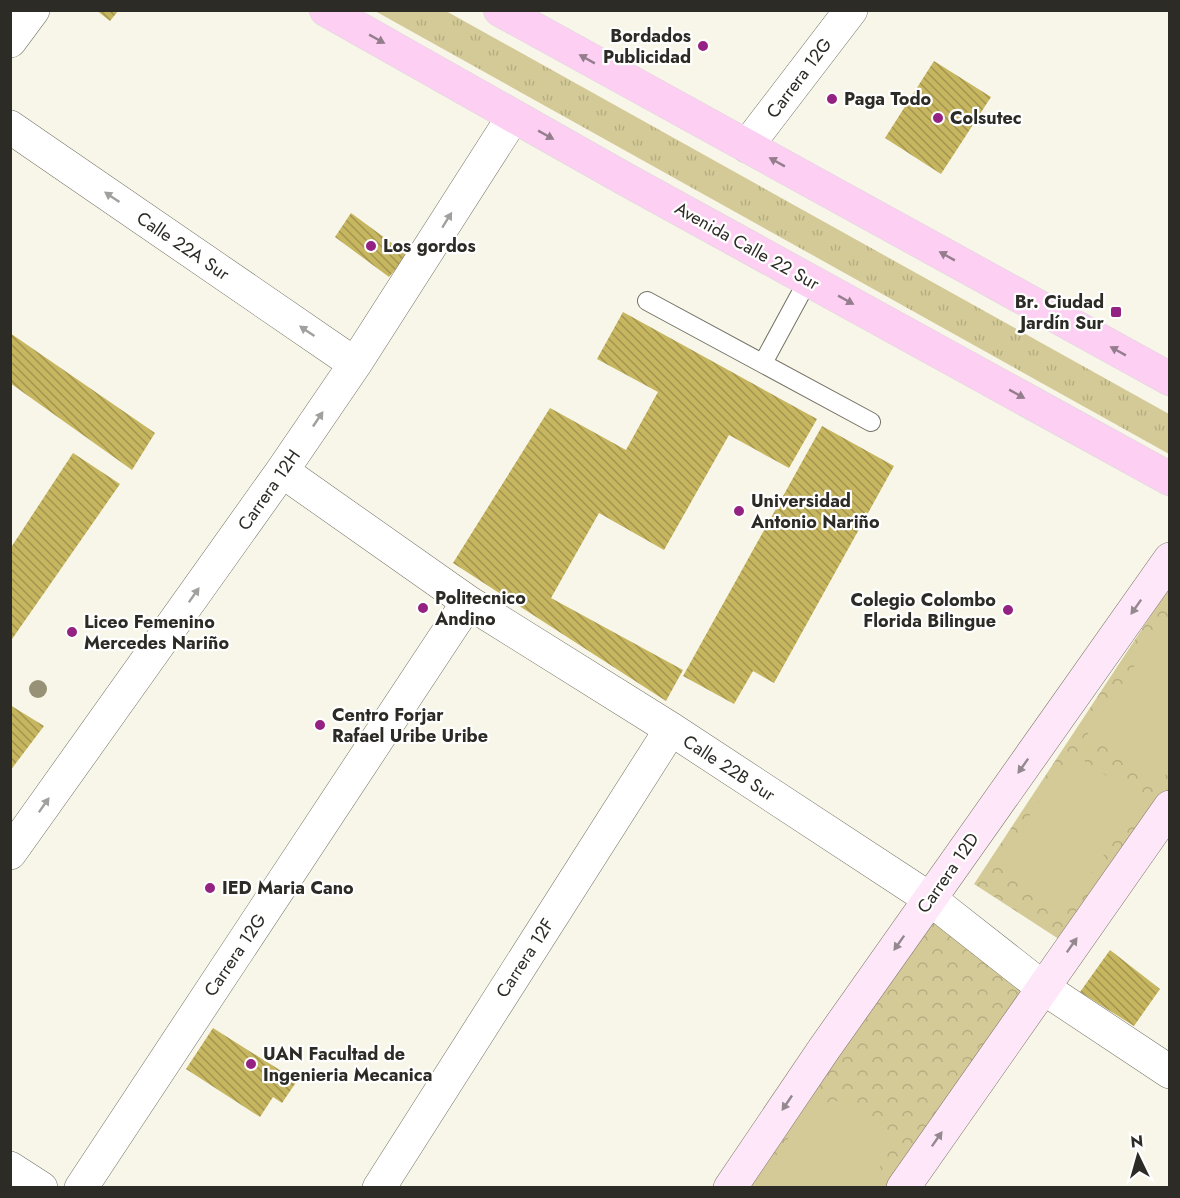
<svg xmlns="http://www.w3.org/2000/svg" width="1180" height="1198" viewBox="0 0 1180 1198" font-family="Jost,sans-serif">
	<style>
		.grass { fill: url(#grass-tufts) }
		.park { fill: url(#park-crowns) }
		.pitch { fill: #d4ca97 }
		.building { fill: url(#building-back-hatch) }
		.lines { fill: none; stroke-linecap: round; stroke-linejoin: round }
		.lane-casing { stroke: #757366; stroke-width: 20 }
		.street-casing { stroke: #757366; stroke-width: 34 }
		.secondary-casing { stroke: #757366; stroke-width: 34 }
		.primary-casing { stroke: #d9d9d8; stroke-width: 34 }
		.lane { stroke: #fff; stroke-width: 18 }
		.street { stroke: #fff; stroke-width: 33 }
		.secondary { stroke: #fee7f9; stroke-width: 33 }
		.primary { stroke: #fdcff3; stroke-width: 33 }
		.tree { fill: #979277 }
		.oneway { fill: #947d8c }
		.oneway2 { fill: #a0a09d }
		.oneway3 { fill: #958990 }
		.poi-dot { fill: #932282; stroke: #fff; stroke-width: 2 }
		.labels { text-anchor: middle; stroke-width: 4.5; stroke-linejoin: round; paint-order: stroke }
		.poi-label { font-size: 18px; font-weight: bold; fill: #2c2b26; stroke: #fff; text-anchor: start }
		.street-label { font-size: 18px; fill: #2c2b26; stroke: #fff }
	</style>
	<defs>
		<pattern id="grass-tufts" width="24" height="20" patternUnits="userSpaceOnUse" patternTransform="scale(1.5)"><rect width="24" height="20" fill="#d4ca97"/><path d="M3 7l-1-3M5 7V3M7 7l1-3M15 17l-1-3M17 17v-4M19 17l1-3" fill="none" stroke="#b6ae82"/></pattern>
		<pattern id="park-crowns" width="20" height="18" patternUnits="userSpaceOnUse" patternTransform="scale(1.5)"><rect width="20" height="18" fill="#d4ca97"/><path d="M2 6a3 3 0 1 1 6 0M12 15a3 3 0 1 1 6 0" fill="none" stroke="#b6ae82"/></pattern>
		<pattern id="building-back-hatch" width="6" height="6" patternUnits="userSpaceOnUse" patternTransform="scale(1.5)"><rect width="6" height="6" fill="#c7b660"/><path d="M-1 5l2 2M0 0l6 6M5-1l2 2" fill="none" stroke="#a2944f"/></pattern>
	</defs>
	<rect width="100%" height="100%" fill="#f8f6e8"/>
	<path class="grass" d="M375,11h71l723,403v40z"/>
	<path class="park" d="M1169,588v204l-101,153 -94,-61z
		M922,912l102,79 -133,196 -146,1z"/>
	<path class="pitch" d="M1164,623l6,4v142l-10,14 -73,-48z
		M1072,753l70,46 -76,112 -70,-46z
		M836,1101c31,5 57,29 45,63 -3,9 -8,15 -14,23h-113l36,-51 7,-15 11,-11 13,-6z"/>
	<path class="building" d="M96,10h23l-9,11z
		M934,61l57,36 -50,77 -56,-36z
		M351,213l57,42 -19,22 -54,-40z
		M623,312l194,107 -28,49 -60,-33 -65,115 -65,-37 -48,85 132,72 -17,31 -213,-138 97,-155 76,42 32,-58 -61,-33z
		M10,333l145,100 -23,37 -122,-87z
		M822,426l72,40 -120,217 -21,-12 -19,33 -51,-28z
		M73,453l47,31 -110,158v-93z
		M10,705l34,21 -34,45z
		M1110,950l50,39 -26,37 -54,-34z
		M213,1028l84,53 -15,22 -9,-6 -13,20 -74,-48z"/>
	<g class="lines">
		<g class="lane-casing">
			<path id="lane" d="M647,301l224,121
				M763,363l45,-83"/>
		</g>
		<g class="street-casing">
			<path id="street" d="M10,41l23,-31
				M10,127l345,237
				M747,146l104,-136
				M282,471l186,131 203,127 259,170 112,88 128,85
				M10,853l272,-382 73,-107 158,-247
				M10,1168l31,20
				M81,1188l387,-586
				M379,1188l292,-459"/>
		</g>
		<g class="secondary-casing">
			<path id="secondary" d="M730,1188l94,-139 346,-490
				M903,1188l267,-381"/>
		</g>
		<g class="primary-casing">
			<path id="primary" d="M326,10l299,169 545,300
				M500,10l670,369"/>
		</g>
		<use href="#lane" class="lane"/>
		<use href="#street" class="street"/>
		<use href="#secondary" class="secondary"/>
		<use href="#primary" class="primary"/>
	</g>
	<circle class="tree" cx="38" cy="689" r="9"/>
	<defs><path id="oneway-solid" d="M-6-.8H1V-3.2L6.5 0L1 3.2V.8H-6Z" transform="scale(1.5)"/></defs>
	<g class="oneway">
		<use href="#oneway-solid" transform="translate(377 39) rotate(29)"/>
		<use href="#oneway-solid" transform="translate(587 59) rotate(-151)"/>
		<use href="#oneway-solid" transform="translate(546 135) rotate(29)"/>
		<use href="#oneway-solid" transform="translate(777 162) rotate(-151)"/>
		<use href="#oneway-solid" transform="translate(947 256) rotate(-151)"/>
		<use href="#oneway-solid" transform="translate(846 300) rotate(29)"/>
		<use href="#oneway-solid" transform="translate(1118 351) rotate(-151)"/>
		<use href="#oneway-solid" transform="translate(1017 394) rotate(29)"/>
	</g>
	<g class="oneway2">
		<use href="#oneway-solid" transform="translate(112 197) rotate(-146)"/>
		<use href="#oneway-solid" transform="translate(447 220) rotate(-58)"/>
		<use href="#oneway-solid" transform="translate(307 331) rotate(-146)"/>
		<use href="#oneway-solid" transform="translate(318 419) rotate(-56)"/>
		<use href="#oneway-solid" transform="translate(194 595) rotate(-55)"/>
		<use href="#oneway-solid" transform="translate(44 805) rotate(-55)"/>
	</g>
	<g class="oneway3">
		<use href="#oneway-solid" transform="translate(1136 607) rotate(125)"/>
		<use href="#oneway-solid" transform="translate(1023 766) rotate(125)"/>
		<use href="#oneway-solid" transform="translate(899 943) rotate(125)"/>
		<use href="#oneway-solid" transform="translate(1072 945) rotate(-55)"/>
		<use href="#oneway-solid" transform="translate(787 1103) rotate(124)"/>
		<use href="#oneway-solid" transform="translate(937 1139) rotate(-55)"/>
	</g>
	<g class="poi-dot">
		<circle cx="703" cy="46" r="6"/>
		<circle cx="832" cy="99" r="6"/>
		<circle cx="938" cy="118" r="6"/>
		<circle cx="371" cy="246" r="6"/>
		<rect x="1110" y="306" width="12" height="12" rx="3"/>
		<circle cx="739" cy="511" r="6"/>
		<circle cx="423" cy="608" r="6"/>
		<circle cx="1008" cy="610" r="6"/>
		<circle cx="72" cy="632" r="6"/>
		<circle cx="320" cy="725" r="6"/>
		<circle cx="210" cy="888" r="6"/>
		<circle cx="251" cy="1064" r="6"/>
	</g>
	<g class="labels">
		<g class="poi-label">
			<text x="691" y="42" text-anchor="end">Bordados<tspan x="691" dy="21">Publicidad</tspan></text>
			<text x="844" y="105">Paga Todo</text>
			<text x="950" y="124">Colsutec</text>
			<text x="383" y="252">Los gordos</text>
			<text x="1104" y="308" text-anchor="end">Br. Ciudad<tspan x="1104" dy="21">Jardín Sur</tspan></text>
			<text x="751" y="507">Universidad<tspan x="751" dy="21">Antonio Nariño</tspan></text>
			<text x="435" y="604">Politecnico<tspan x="435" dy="21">Andino</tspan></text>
			<text x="996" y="606" text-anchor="end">Colegio Colombo<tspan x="996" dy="21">Florida Bilingue</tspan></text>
			<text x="84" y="628">Liceo Femenino<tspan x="84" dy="21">Mercedes Nariño</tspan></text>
			<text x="332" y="721">Centro Forjar<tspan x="332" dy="21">Rafael Uribe Uribe</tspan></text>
			<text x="222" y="894">IED Maria Cano</text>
			<text x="263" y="1060">UAN Facultad de<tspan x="263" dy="21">Ingenieria Mecanica</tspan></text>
		</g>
		<g class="street-label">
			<text transform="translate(799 78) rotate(-53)" y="6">Carrera 12G</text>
			<text transform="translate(183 246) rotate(34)" y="6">Calle 22A Sur</text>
			<text transform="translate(747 246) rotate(29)" y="6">Avenida Calle 22 Sur</text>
			<text transform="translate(269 490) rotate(-55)" y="6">Carrera 12H</text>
			<text transform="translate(729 768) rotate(33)" y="6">Calle 22B Sur</text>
			<text transform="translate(948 873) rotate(-55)" y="6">Carrera 12D</text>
			<text transform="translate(235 955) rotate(-56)" y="6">Carrera 12G</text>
			<text transform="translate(525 958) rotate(-57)" y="6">Carrera 12F</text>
		</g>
	</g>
	<rect width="1180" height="1198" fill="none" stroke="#2c2b26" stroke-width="24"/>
	<g transform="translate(1138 1156) rotate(355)" stroke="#ffffff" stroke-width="4.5" paint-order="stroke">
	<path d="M0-4.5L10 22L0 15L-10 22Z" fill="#2c2b26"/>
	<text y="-9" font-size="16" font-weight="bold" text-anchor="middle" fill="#2c2b26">N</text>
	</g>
</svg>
